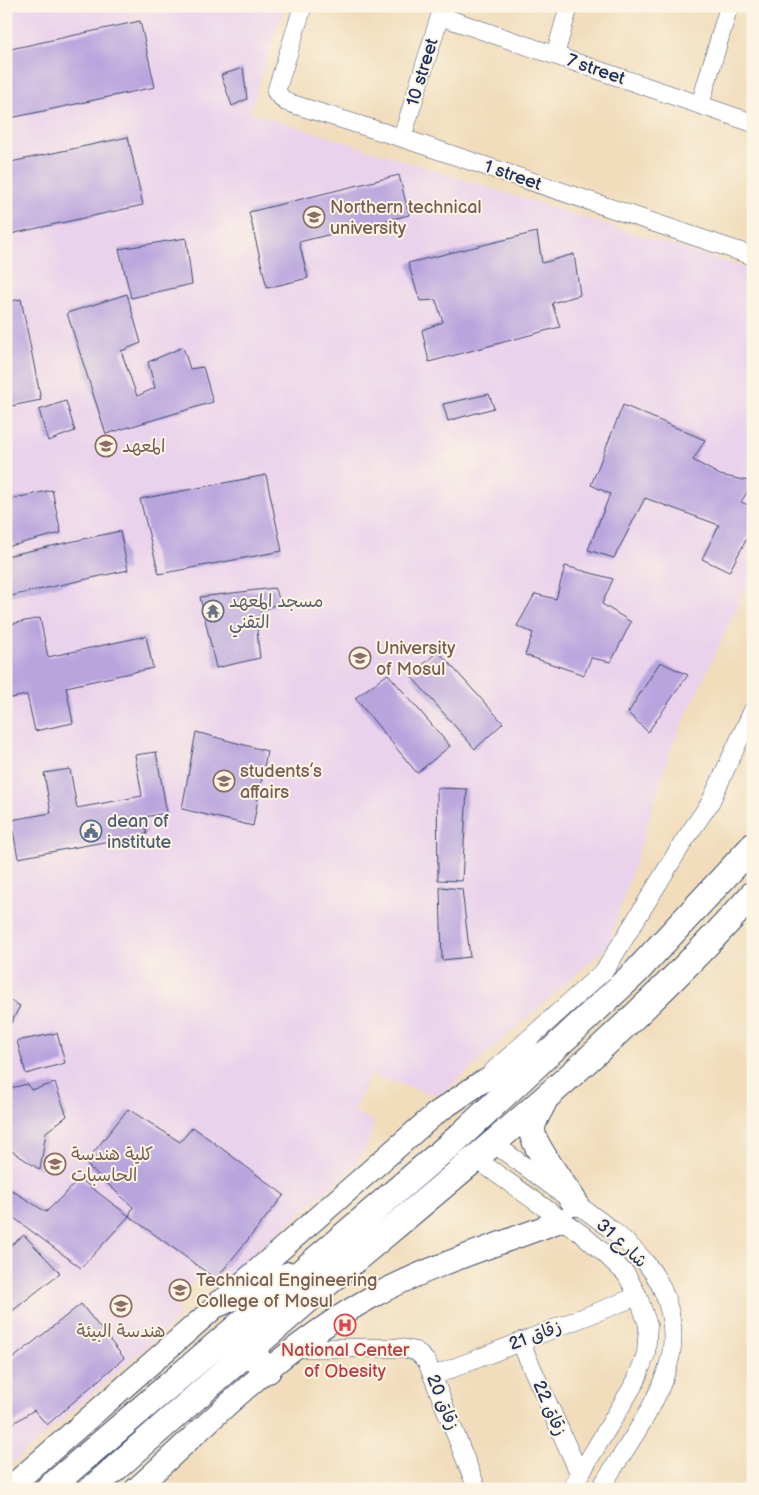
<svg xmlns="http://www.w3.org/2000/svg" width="759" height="1495" viewBox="0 0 759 1495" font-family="'Balsamiq Sans','Playpen Sans Arabic',sans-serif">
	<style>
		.built { fill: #ead1ec }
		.building { fill: #b9a5de }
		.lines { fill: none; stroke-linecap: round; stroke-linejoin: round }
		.minor-casing { stroke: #3b496c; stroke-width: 19 }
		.major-casing { stroke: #3b496c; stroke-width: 24 }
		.highway-casing { stroke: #3b496c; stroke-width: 28 }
		.minor { stroke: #fff; stroke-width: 18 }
		.major { stroke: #fff; stroke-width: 22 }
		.highway { stroke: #fff; stroke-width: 26 }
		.labels { text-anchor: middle; stroke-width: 4; stroke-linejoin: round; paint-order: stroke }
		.street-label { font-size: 18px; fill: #1b2f5e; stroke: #fcf5e5 }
		.education-label { font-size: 18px; fill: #785e54; stroke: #fcf5e5; text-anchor: start }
		.worship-label { font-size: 18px; fill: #5b616d; stroke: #fcf5e5; text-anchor: start }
		.service-label { font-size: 18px; fill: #4e5e75; stroke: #fcf5e5; text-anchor: start }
		.health-label { font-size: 18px; fill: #be3a42; stroke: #fcf5e5 }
	</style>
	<rect width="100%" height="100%" fill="#fcf5e5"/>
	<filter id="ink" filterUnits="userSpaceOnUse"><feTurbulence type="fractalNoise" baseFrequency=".02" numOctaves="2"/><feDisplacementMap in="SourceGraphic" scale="10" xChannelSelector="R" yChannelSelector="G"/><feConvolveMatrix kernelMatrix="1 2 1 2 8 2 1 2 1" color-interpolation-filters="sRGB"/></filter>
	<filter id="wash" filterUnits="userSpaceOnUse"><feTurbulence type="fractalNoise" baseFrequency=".0096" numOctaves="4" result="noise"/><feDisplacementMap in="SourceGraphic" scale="20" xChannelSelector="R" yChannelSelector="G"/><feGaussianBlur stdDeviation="1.12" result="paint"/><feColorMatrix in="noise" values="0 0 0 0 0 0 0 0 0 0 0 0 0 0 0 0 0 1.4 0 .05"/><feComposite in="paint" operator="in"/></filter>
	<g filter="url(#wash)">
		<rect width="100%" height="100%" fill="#f1ddbc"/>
		<path class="built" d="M6,6h279l-35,106 503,159v302l-80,171 -65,202 -158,141 -13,8 -67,-20 -16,36 20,11 -3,15 -16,28 -128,113 -12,6 -15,-7 -28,21 8,16 -5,8 -169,147z"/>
		<g id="blocks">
			<path class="building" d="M140,21l15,66 -149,32v-69z
				M243,68l4,31 -15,7 -11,-31z
				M128,137l15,68 -137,30v-72z
				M399,175l10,40 -110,27 9,36 -41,10 -18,-76z
				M537,232l5,31 32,-9 6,41 -28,8 8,24 -131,35 -7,-32 21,-8 -7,-22 -16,1 -12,-38z
				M186,238l6,46 -61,14 -12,-49z
				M127,294l14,49 -20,8 16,45 18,-8 -7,-26 35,-15 7,22 13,-2 10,35 -107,32 -39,-121z
				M21,299l20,101 -35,7v-105z
				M489,394l5,14 -46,13 -5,-17z
				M66,401l9,30 -27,10 -9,-31z
				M623,405l82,35 -12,20 27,15 33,7 -12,20 12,5v20l-24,45 -27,-13 17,-34 -74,-27 -31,60 -26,-8 22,-56 -19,-9z
				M266,475l16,76 -123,23 -19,-75z
				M52,490l9,43 -55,14v-47z
				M120,531l8,39 -122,27v-41z
				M565,566l48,13 -11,25 29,18 -20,40 -20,-4 -7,17 -59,-20 8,-22 -16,-7 18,-32 21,5z
				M274,588l7,14 -20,9 -4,21 3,26 -44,10 -16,-71z
				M40,618l8,39 98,-21 7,32 -87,19 7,36 -38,8 -8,-36 -21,4v-33l4,-1 -4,-16v-24z
				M438,651l65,72 -28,26 -64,-73z
				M660,662l28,13 -40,57 -20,-19z
				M388,674l62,72 -33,27 -62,-75z
				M196,732l71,19 -14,75 -71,-17z
				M156,752l11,61 -23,4 3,17 -129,24 -7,-38 40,-7 -7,-40 26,-4 7,39 65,-12 -7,-41z
				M437,788l30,1 -5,92 -24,-1z
				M440,887l22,2 8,68 -28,3z
				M6,998l14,8 -14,26z
				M57,1033l8,30 -39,11 -9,-33z
				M55,1083l12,33 -21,16 -6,38 -34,-23v-58l22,-5 3,6z
				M128,1109l52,33 13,-15 91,68 -68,84 -87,-63 4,-9 -48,-44z
				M80,1179l49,37 -48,52 -75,-56v-19l4,-4 36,23z
				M24,1235l36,38 -54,43v-67z
				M81,1304l43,54 -77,67 -13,-15 -28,18v-64z"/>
		</g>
	</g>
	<g filter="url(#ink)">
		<use href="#blocks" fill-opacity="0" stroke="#3b496c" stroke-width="1"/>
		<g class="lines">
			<g class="minor-casing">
				<path id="minor" d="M303,6l-27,86 10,10 116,36 351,118
					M440,16l313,107
					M555,55l14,-49
					M700,105l29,-99
					M402,138l41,-132
					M492,1072l113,-102 79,-129 26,-38 43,-93
					M494,1144c27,19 53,39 80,58 25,18 53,37 72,61 23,28 33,69 22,103 -13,44 -44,84 -68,123
					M476,1159l107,76 22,19 21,20 12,22 10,29 -2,29 -10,27 -65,108
					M520,1341l60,134
					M292,1348h110l14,3 11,11 50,127
					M433,1376l205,-80"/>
			</g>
			<g class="major-casing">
				<path id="major" d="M8,1489l427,-375 45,-31 67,-32
					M136,1489c74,-67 146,-142 234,-191 60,-33 128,-53 193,-78"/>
			</g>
			<g class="highway-casing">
				<path id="highway" d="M544,1101c-4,9 -12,19 -12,29 0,15 33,57 43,73
					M220,1303l40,-18 29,-10
					M249,1351l19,19
					M48,1489l411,-352 177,-165 117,-126
					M92,1489c81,-72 163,-144 246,-215 144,-121 290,-239 415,-380"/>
			</g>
			<use href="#minor" class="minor"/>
			<use href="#major" class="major"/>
			<use href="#highway" class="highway"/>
		</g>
	</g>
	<defs>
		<g id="school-ring" transform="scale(1.125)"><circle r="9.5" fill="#fcf5e5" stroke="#8d6e63" stroke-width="1.5"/><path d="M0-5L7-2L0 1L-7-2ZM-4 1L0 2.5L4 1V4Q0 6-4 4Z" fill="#8d6e63"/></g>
		<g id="university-ring" transform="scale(1.125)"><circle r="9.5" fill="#fcf5e5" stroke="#8d6e63" stroke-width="1.5"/><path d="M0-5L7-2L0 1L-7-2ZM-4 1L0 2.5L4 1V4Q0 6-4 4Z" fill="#8d6e63"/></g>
		<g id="temple-ring" transform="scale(1.125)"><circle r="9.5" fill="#fcf5e5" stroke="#6b7280" stroke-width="1.5"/><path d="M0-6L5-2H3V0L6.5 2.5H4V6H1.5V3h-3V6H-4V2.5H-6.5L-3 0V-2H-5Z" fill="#6b7280"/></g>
		<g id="civic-ring" transform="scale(1.125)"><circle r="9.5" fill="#fcf5e5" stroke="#5c6f8a" stroke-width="1.5"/><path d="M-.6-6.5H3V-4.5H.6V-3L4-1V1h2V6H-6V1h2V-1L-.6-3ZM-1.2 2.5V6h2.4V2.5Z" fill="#5c6f8a"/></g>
		<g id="hospital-ring" transform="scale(1.125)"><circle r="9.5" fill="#fcf5e5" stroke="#e0444e" stroke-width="1.5"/><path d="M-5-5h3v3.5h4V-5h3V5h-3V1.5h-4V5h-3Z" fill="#e0444e"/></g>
	</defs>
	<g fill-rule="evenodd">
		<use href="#school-ring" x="314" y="217"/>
		<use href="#university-ring" x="106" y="446"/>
		<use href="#temple-ring" x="213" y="611"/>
		<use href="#university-ring" x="360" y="658"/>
		<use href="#school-ring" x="224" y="781"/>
		<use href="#civic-ring" x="91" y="831"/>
		<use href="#school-ring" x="55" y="1164"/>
		<use href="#university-ring" x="180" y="1290"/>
		<use href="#university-ring" x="121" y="1306"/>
		<use href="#hospital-ring" x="345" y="1325"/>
	</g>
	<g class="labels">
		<g class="street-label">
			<text transform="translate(596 69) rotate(19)" y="6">7 street</text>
			<text transform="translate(422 72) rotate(-73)" y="6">10 street</text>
			<text transform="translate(513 175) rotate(19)" y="6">1 street</text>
			<text transform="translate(622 1243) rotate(43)" y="6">شارع 31</text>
			<text transform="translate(535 1335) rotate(-21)" y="6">زقاق 21</text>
			<text transform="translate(443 1402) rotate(68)" y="6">زقاق 20</text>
			<text transform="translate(550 1408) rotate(66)" y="6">زقاق 22</text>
		</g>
		<g class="education-label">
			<text x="330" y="213">Northern technical<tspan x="330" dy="21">university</tspan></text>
			<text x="122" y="452">المعهد</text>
			<text x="376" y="654">University<tspan x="376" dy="21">of Mosul</tspan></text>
			<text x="240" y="777">students’s<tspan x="240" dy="21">affairs</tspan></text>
			<text x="71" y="1160">كلية هندسة<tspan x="71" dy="21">الحاسبات</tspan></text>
			<text x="196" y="1286">Technical Engineering<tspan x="196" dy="21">College of Mosul</tspan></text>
			<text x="121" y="1337" text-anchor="middle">هندسة البيئة</text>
		</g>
		<g class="worship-label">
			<text x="229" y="607">مسجد المعهد<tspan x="229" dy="21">التقني</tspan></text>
		</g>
		<g class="service-label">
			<text x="107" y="827">dean of<tspan x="107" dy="21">institute</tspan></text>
		</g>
		<g class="health-label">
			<text x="345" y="1356">National Center<tspan x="345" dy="21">of Obesity</tspan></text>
		</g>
	</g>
	<rect width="759" height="1495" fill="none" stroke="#fcf5e5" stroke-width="25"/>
</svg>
